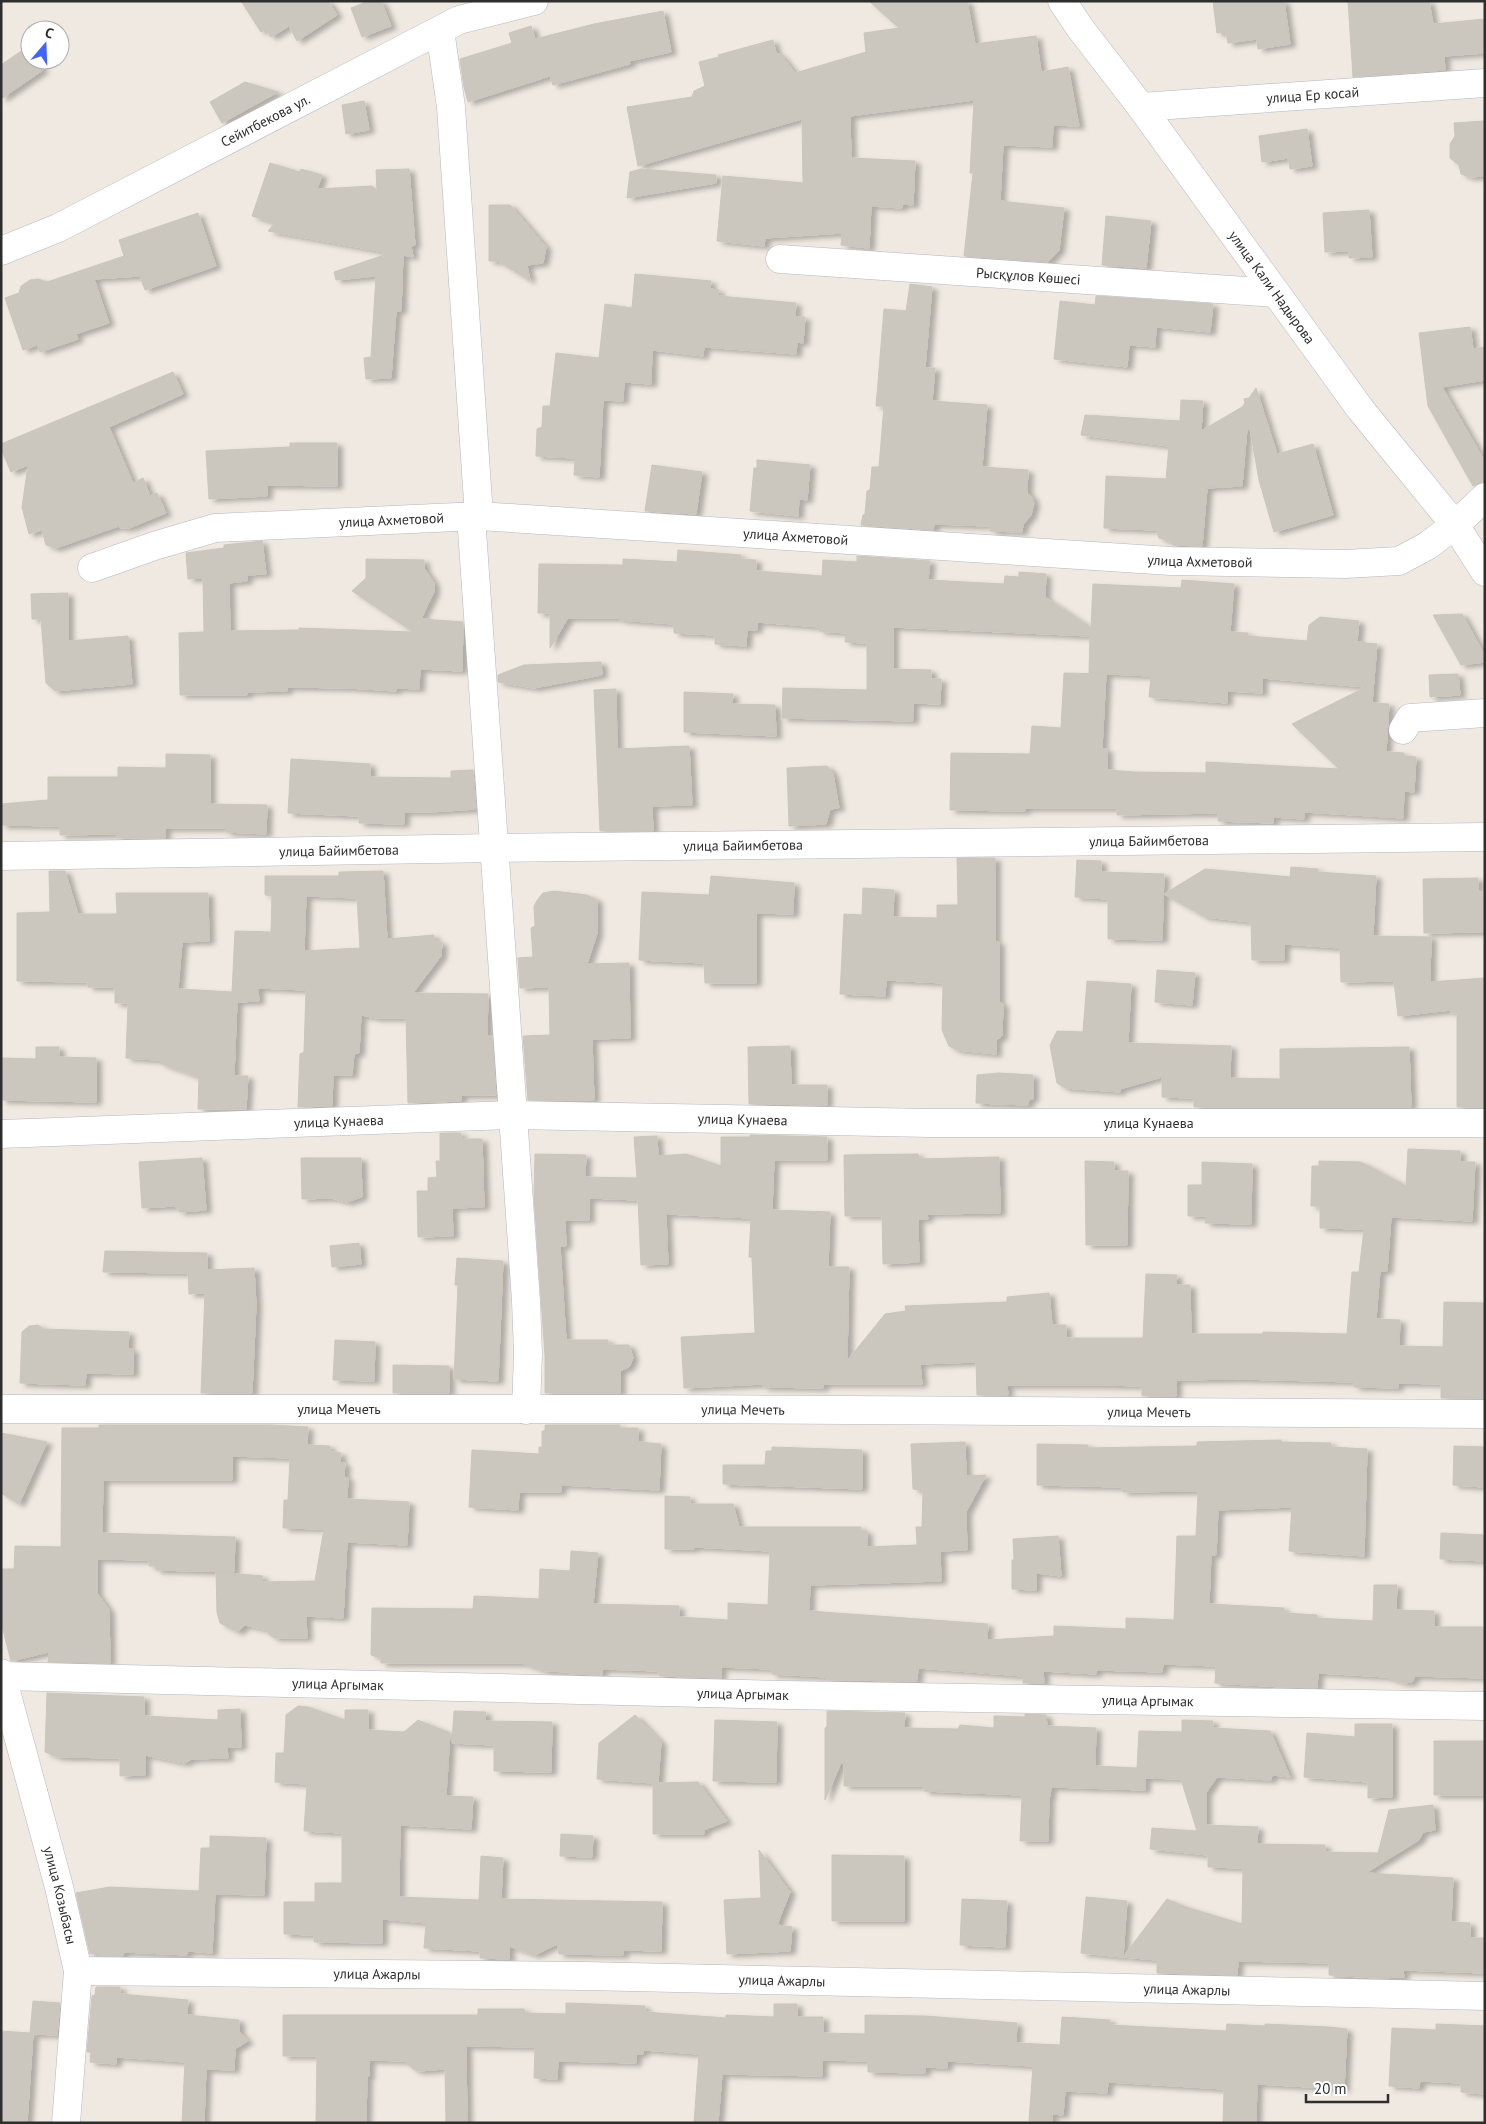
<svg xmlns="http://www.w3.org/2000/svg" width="1486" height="2124" viewBox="0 0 1486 2124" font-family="'PT Sans',sans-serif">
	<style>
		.building { fill: #cbc7bf; stroke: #cbc5ba; fill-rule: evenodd; filter: url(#shadow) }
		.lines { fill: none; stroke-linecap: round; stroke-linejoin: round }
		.minor-casing { stroke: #b4b7c1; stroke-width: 29 }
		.tertiary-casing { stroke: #b4b7c1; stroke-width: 29 }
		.minor { stroke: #fff; stroke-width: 28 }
		.tertiary { stroke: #fff; stroke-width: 28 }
		.labels { text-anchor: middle; stroke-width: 4; stroke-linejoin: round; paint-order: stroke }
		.street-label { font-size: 14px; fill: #2e2e2e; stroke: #fff }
	</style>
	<defs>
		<filter id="shadow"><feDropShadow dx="5.5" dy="3" stdDeviation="2.5" flood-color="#0004"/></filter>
	</defs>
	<rect width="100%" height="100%" fill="#efe9e1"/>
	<path class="building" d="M241,1h87l9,14 -40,26 -8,-15 -18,11 -6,-8 -4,3z
		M369,1h12l10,25 -29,11 -11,-29z
		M869,1h98l8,43 61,-8 5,36 27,-5 11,59 -26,-1 -1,22 -49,-2 -3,56 64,7 -5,42 -11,12 -84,-6 9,-83h-3l4,-73 -124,16 1,42 64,3 -2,44 -11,-1v4l-31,-2 -2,42 -28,-3 1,-12 -77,5 -1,8 -47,-5 6,-65 80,7 -1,-64 -164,47 -11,-59 65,-10 2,-6 11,-5 -6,-24 20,-5 -1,-2 55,-15 3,13 5,2 14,18 71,-21 -2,-19 35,-5z
		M1213,1h71l6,43 -32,5 -1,-10 -29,4 -2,-11 -9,1z
		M1348,1h81l4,23 52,-5v34l-41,3 1,14 -92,7z
		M663,11l8,41 -42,9 1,3 -77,21 -3,-9 -82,26 -4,-15 -4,-28 52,-16 -3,-10 22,-7 4,13 59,-15z
		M27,47l3,3v10h7l6,10 -42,29v-34z
		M245,82l33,10 -56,31 -12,-21z
		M364,101l5,29 -23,4 -4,-29z
		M1485,121v55l-15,1 -9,-3 -2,-9 -9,-7v-14l5,-8 -1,-13z
		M1307,129l5,37 -22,3 -2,-11 -26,4 -3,-26z
		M270,163l30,9 1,-3 21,6 -5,14 55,-3 5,5 -1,-21 33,-1 6,76 -4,1 2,11 -10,-2 -2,56h-5l-5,67 -25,1 -2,-21 7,-1 5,-81 -40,4 -2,-8 56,-19 -122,-22 7,-8 -23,-7z
		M641,169l75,6v8l-89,15 3,-26z
		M489,205h21l36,42 -3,16 -16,2 3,16 -32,-20h-9z
		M1369,210l3,47 -23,1v-7l-24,1 -2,-39z
		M198,213l18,53 -71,24 -5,-14 -46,3 15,44 -33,11 2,5 -38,13 -3,-7 -14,5 -18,-52 14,-5 2,-7 9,-6 8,-1 9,3 77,-26 -5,-16z
		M1106,216l45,5 -5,47 -44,-3z
		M635,274l76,7 -1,8 9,1 -1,6 78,7 -1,14h10l-2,26 -6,-1 -1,12 -92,-7 -1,9 -51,-6 -1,34 -27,-2 -1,19 -20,-1 -4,77 -25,-2 1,-17 -39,-2 1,-27 5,-2 1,-21h7l6,-53 43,5 6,-54 27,4z
		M910,284l22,3 -7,81h10l-3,33 55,4 -5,62 46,3 -1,22 5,5 2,6 -3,12 -8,10 -1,7 -32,-1v-5l-56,-2 -1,6 -72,-5 2,-10 2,-1 2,-23 3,-1 2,-23h7l5,-61h-8l8,-97 22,2z
		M1096,296l117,8 -3,28 -54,-5 -1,20 -26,-2 -2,22 -73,-8 6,-58 35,4z
		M1470,327l3,22 12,-2v33l-43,7 43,75v20l-12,4 -45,-80 -9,-73z
		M173,372l10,22 -74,33 24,56 10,-5 7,18 7,-3 9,20 -37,15h-9l-1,-2 -63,22 -10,-3 -4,-15 -13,4 -7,-27 6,-42 -17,7 -10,-23v-5z
		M1256,388l21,66 36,-10 20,71 -59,17 -15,-52 -9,-51h-3l-5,57 -35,2 -5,58 -30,-1 1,-3 -14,-4 -3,-8 -52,-2 2,-52 60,3 3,-33 -88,-11 4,-20 95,6 1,-21 22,1 -2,30 41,-24 3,-4 -1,-4 5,-1z
		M290,443h47v43l-70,-1v11l-58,3 -3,-48 84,-4z
		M757,460l53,5 -3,35 -8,-1 -1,17 -48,-5 4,-43h3z
		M652,465l50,7 -6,42 -51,-3z
		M262,541l4,33 -19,1v6l-18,2 1,48 69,-1v-2l114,4 -61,-41 14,-13v-19l58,1v8l10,15v9l-13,27 42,3 -1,49 -42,-2 -1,20 -23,-1v3l-47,-3 -62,-1v4l-40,1v3h-67l-1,-62 25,-1 -1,-54 -15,1 -2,-26 38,-5v-3z
		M678,550l63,5 -1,4 16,1v11l66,5 1,-16 34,2v-6l73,5 -2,19 76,4 1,-8 14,1v-5l27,2 -1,23 46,31 2,-44 88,4 1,-8 52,4 -4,48 18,1v3l59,5 2,-16 11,-8 39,4 -2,21 20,2 -5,59 17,1 -3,48 18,1v3l12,1 -2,35 -10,-1 -1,27 -99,-6v7l-31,-2v6l-55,-2v-8l-101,2v-7h-92v3l-75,-1 1,-57 79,1 2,-28 29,2 3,-55 42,1 -4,75h5v21l28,2 71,1v-11l133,7 -47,-45 74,-37 -104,-9v15l-35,-2v12l-78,-6 2,-21 -62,-3 1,-37 -197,-9v42l38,1v9h10l-1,25 -27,-1v18l-131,-3 1,-30 84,2v-47l-22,-1 1,-9 -27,-2 1,-4 -63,-5v8h-10l-1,16 -31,-2v-9l-41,-2v-9l-54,-4v-2h-52l-18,30v-35h-12l1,-49 84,1v-6l54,3z
		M68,593v48l60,-5 4,48 -77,7 -9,-8 -5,-64h-9l-1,-25z
		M1462,614l23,42v6l-24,3 -28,-50z
		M601,662l1,13 -68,13 -36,-6v-7l26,-10z
		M1458,674l2,21 -30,2 -1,-22z
		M616,689l1,60 72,-3 3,59 -40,1 1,25h-53l-6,-141z
		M684,692l49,2 -1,10 43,1 1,31 -92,-4z
		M166,754l44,1v49l57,1 -1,29 -40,-2v-4h-61v10h-48v-4l-57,1v-9l-59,-1v-21l47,-4v-23h70v-10l48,1z
		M291,759l79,5v13l81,1v-7l22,-1 3,39 -45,3h-27v12l-45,-1v-7l-71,-3z
		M827,766l6,8 6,34 -9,1 -4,15 -37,2 -2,-58z
		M957,858h38v84h4v60l4,2 -1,32 -6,4v14l-39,-4 -8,-4 -7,-16 1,-47 -57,-3 -1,16 -45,-2 4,-80 18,1 1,-27 31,2 -1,27 44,1v-13h21z
		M1077,860l24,1v11l63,2 -2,66 -54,-1v-40l-33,-2z
		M1291,867l27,2 -1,3 59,4 -3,60 58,1 -1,45 55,-4v129h-28v-94h-6v-3l-53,6 -4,-35 -53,1 -1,-34 -56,-4v16h-32l-1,-38 -46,-5 -41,-23 41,-25 85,8z
		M49,871h16l13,43h39l-1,-21h92l1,48 -27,1 -4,47 54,3 3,-61 36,1 1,-36 -7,-1v-19h74v-4l44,-1 4,68 47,-4v5l8,3 -1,13 -28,37 75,1 -1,42h5l4,59h-35v6l-53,2 -2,-85h-29l-16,-3 -2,38 -5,1 -2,21h-19l-1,31 -34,1 2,-53 4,-2 2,-62 -48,-2 1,13 -22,1 -3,74h14l-2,33h-48l1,-32 -37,-13 -4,-4 -32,-2 2,-55h-13v-16h-27v-5l-71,-1v-68l33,-1zM306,896l51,2 3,50 -56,3z
		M711,876l83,7 -1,31 -37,-1v70h-51l-1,-20 -65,-3 3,-68 67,3z
		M1478,878v13l7,1 -2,40 -59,1 -1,-54z
		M554,891l33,4 10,5v34l-10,30 42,-1 1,75 -38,1 2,61h-66l-5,-64 27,-1 -1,-48 -29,1 -2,-30 15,-1 -2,-29 4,-2 -1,-20 4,-7 5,-6z
		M1157,970l38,3 -3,32 -37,-3z
		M1087,981l44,3 -3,59 103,3 -1,32 50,1v-30l129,-2 2,60h-217v-9l-32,-1v-20l-42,12v3l-55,-4 -8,-5 -7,-38 7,-14 26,1z
		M790,1046l1,39h36v20l-78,-1 -1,-57z
		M36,1047h23v10l37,1v44l-95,-2v-42l35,1z
		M999,1073l34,2v24h-4l-1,6 -52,-2 1,-28z
		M440,1133h21v6h21l2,68 -32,1 1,28 -35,1 -1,-46h11v-13l9,-1 -1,-16h4z
		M750,1135l77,2v23h-53l-2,50 58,2 -2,55h21l-2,94 38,-47 21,-3 -1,-5 102,-4v-5l42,-4 3,32h14v13h77l3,-64 31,1 -1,10h14l1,49h72v-2l84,2 5,-62h7l5,-43 -44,-1v-22h-9l1,-40h7v-5l42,1 45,24 2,-37 52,2v11h15l-3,59 -81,-4 -4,54h-7l-4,48 24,1 -1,26 44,1 1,-45 41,1v95h-44v-14l-43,-1v5l-44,-1v-5l-114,-3 -64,1v16h-34v-10l-37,-1h-98l1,10h-31l-1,-33 -56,2 2,20h-99v4l-60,-1v-3l-79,4 -3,-51 74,-4 -3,-76h-3l2,-39 -85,-4 2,50 -27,1 -3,-65 -49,-2v22h-24l1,26h-6l6,94h42v5h21l4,13 -4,9 -9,4v22h-75v-37l-11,-160 1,-42 51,1 -1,22 52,1 -3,-41 23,-1 1,20 28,-2 35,12v-29h29z
		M918,1154l1,5 80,-2 1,56 -73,1 1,5h-10l1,43 -36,2 -1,-48h-37l-1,-61z
		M202,1158l4,52 -26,2 -5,-6 -33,2 -3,-46z
		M301,1158h60l1,39 -15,5 -16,-4 -29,1z
		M1085,1161l29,1v9h14l-1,74h-41z
		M1202,1162l50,2 -1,60 -46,-1 1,-7h-18v-31h14z
		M359,1243l2,21 -29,3 -2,-21z
		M105,1251l102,2v17l47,-2 2,37 -4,88h-51l4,-100 -16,1 -1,-21 -85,-1z
		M457,1258l46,3 -5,120 -44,-2 4,-94h-3z
		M38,1325l6,4 85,3 -1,17h5v25l-47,-1 -1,12 -65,-2 2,-51 7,-6z
		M335,1340l40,2 -1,39 -41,-1z
		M393,1365l56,1v27h-56z
		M99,1425h172l37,2 -1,18 23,1v6l11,1 -1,10h5l-1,14 4,1 -1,21 62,3 -2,43 -60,-3 -4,76 -37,-2 1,22h-33l-11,-9 -18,-4 -7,7 -18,-9 -3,-11 -1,-40 47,4 -1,6 53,-1 9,-52 -41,-1 1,-28h4l2,-42 -58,-2v24h-129l-1,53 133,4 -1,35 -78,-2v-4h-7v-6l-52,-1v34l12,17 1,53 -62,-1 1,-10 -38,9 -10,-39v-53h13l1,-23 46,1 1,-119h37z
		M545,1425h75v3h18v14l23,2 -2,46 -98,-5v7h-42l-1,18 -49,-3 3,-57 67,4v-7h3v-16h3z
		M1,1433l46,9 -28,62 -18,-11z
		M1281,1440v2l50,1v4l36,2 -3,107 -75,-5 3,-44 -74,3 -2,45h-5l-2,49 75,4v5l33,2 -1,3 57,3 1,-36h23l-1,25 38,1v16h51v51l-70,-2 -3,6 -8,1 -18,-6 -68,-4 -1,15 -35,-1 -67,-4 1,-17 -53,-2 -1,8 -66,-2v4l-53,-3 1,12h-21v-7l-105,-8 -1,13 -90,-1v-3l-55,-3 -1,-5 -50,-2v11l-62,-2v-5l-57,-2v6l-32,-1v-2l-25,-1 -23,-8h-141v-5l-10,-3 1,-47 101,1 1,-13 65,3 1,-30 30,2 1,-20 27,2 -5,51 86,2v11l49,3v-17l40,2 2,-54 -76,-4v2h-29v-53l25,1v7h43l6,23h122l-1,4h7v16l50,-2 -1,-18h6l1,-36 -10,-2 -2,-45 54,-2 1,34 20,-1 -20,37 1,38 -27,1 1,30 -131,4 -1,26 179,13 -1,16 67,-4v-10l72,3v-11l48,2 3,-84h19l2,-45 -75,1 -1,-5 -85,-2v-41l51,1v3l109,-2v-4z
		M1454,1446l31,1v40l-32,-2z
		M772,1447l90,3v39l-139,-5v-19h42l1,-14h6z
		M1441,1533l44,2v26l-45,-2z
		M1058,1536l3,40 -25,-3v17l-24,-1v-29h2l-1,-21z
		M47,1693l97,4v19l74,4v-10l22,-1 1,38h-14l1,11 -36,1 -8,4 -39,-8v20l-25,1v-18l-62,-1 -13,-5z
		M298,1706l10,1 37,13v-10h23v20l36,2 14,-12 32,13 -4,63 27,1 -2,32 -71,-4 -1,72 80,3 2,-44 22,2 -2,41 161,3 -1,49 -38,-1v5l-64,-1 -2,-10 -22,11 -26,-9v13l-29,-1v-7l-56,-3 2,-25 -44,-4v24l-68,-1v-7l-30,-1v-32h31v-19h27v-50l-38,-2 3,-47 -32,-2 1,-29h8l2,-38z
		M454,1711l32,1 -1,9 67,1 -1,50 -57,-1v-26l-42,-2z
		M827,1711l78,2 -1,15 54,1 2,-4 34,3v-12l31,1v-3l21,1 1,11 49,2 -1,38 42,2 2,-37 43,1v-12l31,1v7l57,3 20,46 -18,-2 -1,5 -54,-3 -11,16v32l52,2 -1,17 68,1v7l53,1 11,-43 44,-5 2,25 -12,2 -4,8 -53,33 87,5 -2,44 19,1v15h15v35l-82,-3 1,7 -28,1 -47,-3v-12l-91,-2 -1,14 -80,-2v-13l-34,-3 44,-58 19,8 56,17 1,-56 -35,-1v-12l-58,-6 2,-21 45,3 -16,-52 -36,-1v12l-94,-3 -1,10 -1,-1 -1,45h-28l2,-46 -98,-4v-5h-80v-23h-3l-16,37v-72l2,-1z
		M635,1715l26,27 -3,41 40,-1 29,39 -23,9v4h-51v-51l-56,-4 2,-36z
		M715,1720l62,2 -1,60 -63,-1z
		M1355,1724h37v73l-24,1v-16l-64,-5 3,-44 48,4z
		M1434,1741h51v54h-51z
		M561,1834l32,2 -1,21 -32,-1z
		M210,1836l56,2 -2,57 -49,-1 -3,59 -24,-2 -1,4 -63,-3 -1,4h-24v-3l-9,1 -14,-61 34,-6 89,4 2,-43h9z
		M759,1850l31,42 -13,33 15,2 -2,24 -63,3 -3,-54 37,-2z
		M832,1855l72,1v65h-72z
		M1086,1897l41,4 -4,56 -42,-4z
		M962,1899l45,2 -2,46 -45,-2z
		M96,1987h24v7l68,6 -1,15 52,5v11l9,10 -13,8 -1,21 -28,-1 -2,54h-22l3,-61 -69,-5v7l-26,-2 1,-10h-4l5,-56 3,-1z
		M33,2001l27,2 -3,32 -24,-1 -6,89h-26v-92l29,2z
		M566,2003l79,3v6l81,6v-3l48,2v-13h23v13h26v16l42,1v-19l60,1 92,7 -1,20 44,2 2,-28 48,3v5l116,6 1,-7 38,2v-2l64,3 18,2 -3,60 -87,-5 -1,39h-33l1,-34 -116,-7 -1,11 -42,-2 -2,24 -11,-1v8l-23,-1 4,-55 -86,-5v7l-22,-1v6l-57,-1v-11l-46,-1v16l-100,-2 -4,49h-24l5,-69 -56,-4v4h-7v9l-78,-2 -1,18 -23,-1 1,-31 -69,-1 1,77h-21l-1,-54 -26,2 -6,-2 -9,-8 -35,-1v16h-2l-1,47h-50l1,-67h-34v-41h195v-6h46l1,4 41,1z
		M1436,2024l49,2 -1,68 -23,-2v-9l-41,-2 -1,7 -30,-2 3,-58 44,2z"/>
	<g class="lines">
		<g class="minor-casing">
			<g id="minor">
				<path d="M440,30l11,77 28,409"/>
				<path id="s1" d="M1141,107l344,-24"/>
				<path id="s2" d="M1,251l57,-23 401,-208 75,-19"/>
				<path id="s3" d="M780,259l496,34"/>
				<path d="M471,516l55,785 2,52 -2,57"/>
				<path id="s4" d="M92,568l62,-22 61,-18 264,-12 692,45 174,3 54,-3 28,-15 28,-21 30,-28"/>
				<path d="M1403,730l7,-12 75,-5"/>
				<path id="s5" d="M1,856l495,-8 989,-11"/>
				<path id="s6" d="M1,1134l511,-19 418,8h555"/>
				<path id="s7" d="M1,1409h673l811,5"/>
				<path id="s8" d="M1,1673l58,214 19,84 -12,152"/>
				<path id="s9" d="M2,1676l782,19 701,11"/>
				<path id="s10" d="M78,1971l507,5 900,20"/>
			</g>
		</g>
		<g class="tertiary-casing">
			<g id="tertiary">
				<path id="s11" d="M1062,1l18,27 61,79 220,303 94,115 30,47"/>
			</g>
		</g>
		<use href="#minor" class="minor"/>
		<use href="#tertiary" class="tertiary"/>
	</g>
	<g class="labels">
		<g class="street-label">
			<text dy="5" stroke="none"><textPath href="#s1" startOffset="172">улица Ер косай</textPath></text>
			<text dy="5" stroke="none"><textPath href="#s2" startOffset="295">Сейитбекова ул.</textPath></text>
			<text dy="5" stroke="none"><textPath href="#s3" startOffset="249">Рысқұлов Көшесі</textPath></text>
			<text dy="5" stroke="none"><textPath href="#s11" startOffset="355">улица Кали Надырова</textPath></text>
			<text dy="5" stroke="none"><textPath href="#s4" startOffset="306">улица Ахметовой</textPath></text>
			<text dy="5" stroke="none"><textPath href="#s4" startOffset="711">улица Ахметовой</textPath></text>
			<text dy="5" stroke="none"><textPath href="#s4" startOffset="1116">улица Ахметовой</textPath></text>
			<text dy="5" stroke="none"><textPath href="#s5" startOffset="1148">улица Байимбетова</textPath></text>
			<text dy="5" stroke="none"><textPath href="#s5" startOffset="742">улица Байимбетова</textPath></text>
			<text dy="5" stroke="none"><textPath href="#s5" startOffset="338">улица Байимбетова</textPath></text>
			<text dy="5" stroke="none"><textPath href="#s6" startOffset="742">улица Кунаева</textPath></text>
			<text dy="5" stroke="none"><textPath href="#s6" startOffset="338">улица Кунаева</textPath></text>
			<text dy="5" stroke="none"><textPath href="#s6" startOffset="1148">улица Кунаева</textPath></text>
			<text dy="5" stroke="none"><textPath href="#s7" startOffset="338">улица Мечеть</textPath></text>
			<text dy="5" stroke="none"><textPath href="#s7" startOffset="742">улица Мечеть</textPath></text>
			<text dy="5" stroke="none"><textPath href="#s7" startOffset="1148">улица Мечеть</textPath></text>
			<text dy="5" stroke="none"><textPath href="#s9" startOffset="336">улица Аргымак</textPath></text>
			<text dy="5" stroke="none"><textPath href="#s9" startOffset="741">улица Аргымак</textPath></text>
			<text dy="5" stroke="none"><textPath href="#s9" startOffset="1146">улица Аргымак</textPath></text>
			<text dy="5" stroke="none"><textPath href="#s8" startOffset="230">улица Козыбасы</textPath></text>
			<text dy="5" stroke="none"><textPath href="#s10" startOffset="299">улица Ажарлы</textPath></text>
			<text dy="5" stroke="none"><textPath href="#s10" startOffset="704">улица Ажарлы</textPath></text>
			<text dy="5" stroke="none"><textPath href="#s10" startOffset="1109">улица Ажарлы</textPath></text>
		</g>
	</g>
	<rect width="1486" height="2124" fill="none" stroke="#2e2e2e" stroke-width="5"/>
	<g transform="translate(45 45) rotate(19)"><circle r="24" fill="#ffffff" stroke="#ababab"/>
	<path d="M0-4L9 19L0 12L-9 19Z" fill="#4264fb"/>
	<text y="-8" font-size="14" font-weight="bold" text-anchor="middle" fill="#2e2e2e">С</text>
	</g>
	<path d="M1306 2094v8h82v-8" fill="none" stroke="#2e2e2e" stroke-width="2.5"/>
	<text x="1314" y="2094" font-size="15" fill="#2e2e2e" stroke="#ffffff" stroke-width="4" paint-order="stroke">20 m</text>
</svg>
